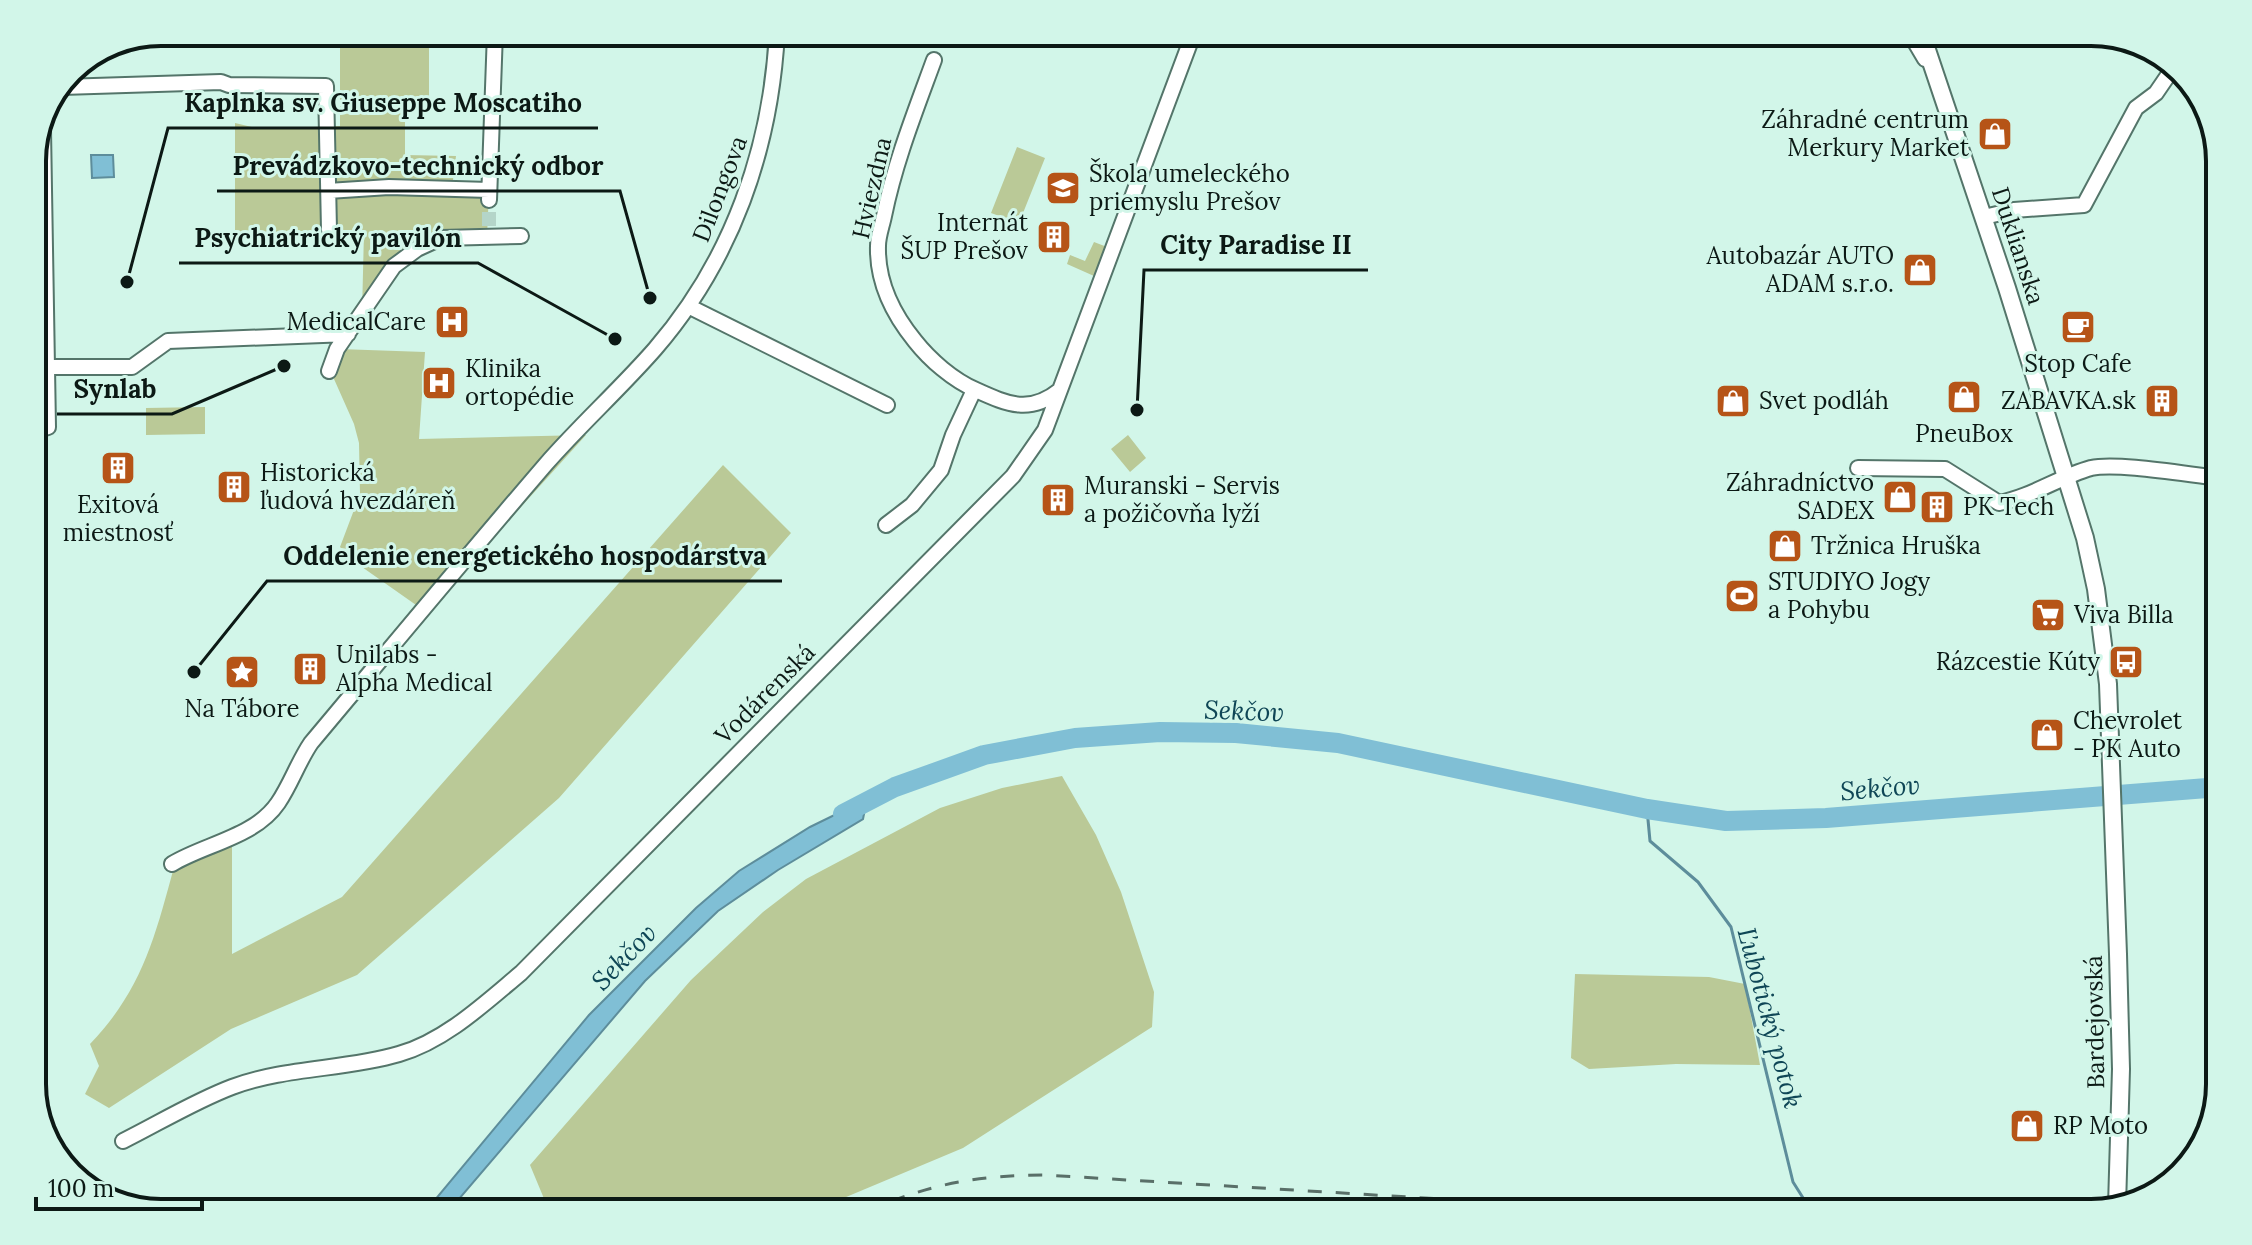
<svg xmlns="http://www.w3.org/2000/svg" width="2252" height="1245" viewBox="0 0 2252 1245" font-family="Lora,serif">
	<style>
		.green { fill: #bac997 }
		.water { fill: #80bfd5; stroke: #5d8d9b; stroke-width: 2 }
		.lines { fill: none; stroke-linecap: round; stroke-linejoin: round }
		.stream { stroke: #5d8d9b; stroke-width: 3 }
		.river { stroke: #80bfd5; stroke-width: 20 }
		.minor-tunnel { stroke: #b4d5c9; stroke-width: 14; stroke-dasharray: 14 7; stroke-linecap: butt }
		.minor-casing { stroke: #54756a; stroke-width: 18 }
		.major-casing { stroke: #54756a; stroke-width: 20 }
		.minor { stroke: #fff; stroke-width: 14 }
		.major { stroke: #fff; stroke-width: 16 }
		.rail { stroke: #596f68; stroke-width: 3; stroke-dasharray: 14 14; stroke-linecap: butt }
		.labels { text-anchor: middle; stroke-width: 6; stroke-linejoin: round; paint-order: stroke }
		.poi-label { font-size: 24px; fill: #0c1915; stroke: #d2f6e9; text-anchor: start }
		.street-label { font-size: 24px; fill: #0c1915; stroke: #d2f6e9 }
		.water-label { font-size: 26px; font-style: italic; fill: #0f4656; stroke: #d2f6e9 }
		.rim { fill: none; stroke: #0c1915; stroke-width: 4 }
		.leader { fill: none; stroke: #0c1915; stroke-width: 3 }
		.callout-dot { fill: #0c1915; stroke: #d2f6e9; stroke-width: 3 }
		.callout-label { font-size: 26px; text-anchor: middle; font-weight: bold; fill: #0c1915; stroke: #d2f6e9; stroke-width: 6; stroke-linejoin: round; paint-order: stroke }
	</style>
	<rect width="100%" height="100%" fill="#d2f6e9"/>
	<path class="green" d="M340,32h89v74h-24v49l51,1 -4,32 37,2 -2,47 -69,10 -56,67 2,-83 -129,4v-112l25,6 80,-3z
		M1017,147l28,11 -26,65 -28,-10z
		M1094,242l13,5 -13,29 -27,-12 3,-9 15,6z
		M339,349l86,3 -6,87 167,-4 -160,177 -74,-52 -12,-13 20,-53 -1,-51 -5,-19 -24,-54z
		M205,407v27l-59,1v-27z
		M1128,435l18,23 -16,14 -19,-23z
		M723,465l68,68 -232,265 -202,177 -126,54 -122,79 -24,-14 14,-28 -9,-22c52,-54 65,-107 84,-177l58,-26v113l110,-57z
		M1062,776l34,59 25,57 33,100 -2,35 -189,121 -155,65h-258l-20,-48 161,-185 72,-68 43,-33 134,-71 62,-20z
		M1575,974l134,3 36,7 15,81 -84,-1 -87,5 -18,-11z"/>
	<path class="water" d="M91,155h22l1,22 -22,1z
		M867,799l-4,20 -85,51 -60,41 -73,70 -198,232h-23l165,-198 107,-107 43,-37 71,-44z"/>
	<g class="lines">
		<path class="stream" d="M1647,809l3,32 48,41 33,45 62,255 12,19 -4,12"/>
		<path class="river" d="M843,814l52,-27 89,-32 91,-17 85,-6 76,1 102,10 309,66 79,12 100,-3 394,-31"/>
		<path class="minor-tunnel" d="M489,226v-19"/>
		<g class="minor-casing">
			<path id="minor" d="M1909,32l16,27
				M934,60c-19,52 -39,102 -50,156 -2,10 -6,20 -6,30 -1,35 15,68 37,95 15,19 38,39 61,49 33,15 54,24 84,0
				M62,87l159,-5 8,3 97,1 3,144
				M328,191l61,-4 100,3
				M489,200l6,-168
				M1984,217l30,-7 70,-5 52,-97 20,-15 13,-19 1,-11
				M688,306l199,99
				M47,367h85l36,-26 180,-7
				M329,371l8,-22 57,-83 23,-17 24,-11 80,-2
				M32,432l16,-5 -5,-297
				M1858,468l87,1 54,34c32,-6 60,-26 92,-35 26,-6 99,7 129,10
				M886,525l26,-20 29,-35 12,-35 21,-45
				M172,864c33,-20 83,-27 106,-61 13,-19 20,-41 33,-60 78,-93 156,-187 235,-279 35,-40 74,-75 109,-115 77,-89 116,-200 122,-317
				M123,1141c36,-18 72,-40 109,-54 53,-20 113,-17 167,-33 46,-13 86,-51 122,-81l492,-497 32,-46 149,-398"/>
		</g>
		<g class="major-casing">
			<path id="major" d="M1921,32l86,256 78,250 11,51 12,95 10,270 3,115 -4,137"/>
		</g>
		<use href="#minor" class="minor"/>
		<use href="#major" class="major"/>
		<path class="rail" d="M1657,1203l128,8
			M866,1213c58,-29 115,-38 179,-38l628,38"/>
	</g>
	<defs>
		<g id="shop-square" transform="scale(1.8)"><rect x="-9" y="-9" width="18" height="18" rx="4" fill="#b65417" stroke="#d2f6e9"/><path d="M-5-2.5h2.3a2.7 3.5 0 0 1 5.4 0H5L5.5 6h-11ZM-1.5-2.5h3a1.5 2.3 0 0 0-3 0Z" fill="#fff"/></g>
		<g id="school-square" transform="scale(1.8)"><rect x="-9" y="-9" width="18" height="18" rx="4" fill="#b65417" stroke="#d2f6e9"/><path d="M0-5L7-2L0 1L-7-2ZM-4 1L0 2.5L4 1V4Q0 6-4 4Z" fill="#fff"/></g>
		<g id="building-square" transform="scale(1.8)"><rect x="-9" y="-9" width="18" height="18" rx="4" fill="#b65417" stroke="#d2f6e9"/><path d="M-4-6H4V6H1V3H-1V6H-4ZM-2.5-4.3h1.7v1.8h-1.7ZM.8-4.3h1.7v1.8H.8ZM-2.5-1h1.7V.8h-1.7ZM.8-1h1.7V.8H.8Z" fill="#fff"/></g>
		<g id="hospital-square" transform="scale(1.8)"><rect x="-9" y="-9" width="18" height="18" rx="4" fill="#b65417" stroke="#d2f6e9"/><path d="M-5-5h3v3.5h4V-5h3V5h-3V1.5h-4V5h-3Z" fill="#fff"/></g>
		<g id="cafe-square" transform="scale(1.8)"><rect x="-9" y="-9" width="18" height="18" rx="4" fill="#b65417" stroke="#d2f6e9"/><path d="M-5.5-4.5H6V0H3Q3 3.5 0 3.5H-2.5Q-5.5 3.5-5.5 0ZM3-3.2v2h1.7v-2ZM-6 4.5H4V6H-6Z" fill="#fff"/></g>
		<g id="stadium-square" transform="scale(1.8)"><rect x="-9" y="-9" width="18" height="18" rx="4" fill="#b65417" stroke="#d2f6e9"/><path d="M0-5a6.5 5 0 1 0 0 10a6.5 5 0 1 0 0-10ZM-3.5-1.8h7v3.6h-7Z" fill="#fff"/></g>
		<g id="supermarket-square" transform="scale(1.8)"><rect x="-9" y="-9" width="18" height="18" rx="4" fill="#b65417" stroke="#d2f6e9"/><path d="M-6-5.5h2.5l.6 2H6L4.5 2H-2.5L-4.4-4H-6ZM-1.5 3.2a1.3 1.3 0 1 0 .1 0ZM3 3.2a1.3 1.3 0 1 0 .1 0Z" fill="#fff"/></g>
		<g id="bus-square" transform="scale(1.8)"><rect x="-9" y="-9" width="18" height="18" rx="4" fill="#b65417" stroke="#d2f6e9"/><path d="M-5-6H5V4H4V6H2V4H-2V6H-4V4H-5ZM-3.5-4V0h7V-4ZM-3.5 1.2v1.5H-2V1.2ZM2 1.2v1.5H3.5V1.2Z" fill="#fff"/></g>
		<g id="sight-square" transform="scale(1.8)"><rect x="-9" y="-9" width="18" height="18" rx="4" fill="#b65417" stroke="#d2f6e9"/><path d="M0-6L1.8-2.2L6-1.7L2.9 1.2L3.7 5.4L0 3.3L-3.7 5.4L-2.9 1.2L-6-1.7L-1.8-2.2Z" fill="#fff"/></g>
	</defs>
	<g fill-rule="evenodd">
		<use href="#shop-square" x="1995" y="134"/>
		<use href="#school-square" x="1063" y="188"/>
		<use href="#building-square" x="1054" y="237"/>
		<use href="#shop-square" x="1920" y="270"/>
		<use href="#hospital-square" x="452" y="322"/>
		<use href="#cafe-square" x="2078" y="327"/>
		<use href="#hospital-square" x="439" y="383"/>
		<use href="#shop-square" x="1964" y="397"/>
		<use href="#shop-square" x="1733" y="401"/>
		<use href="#building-square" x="2162" y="401"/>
		<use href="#building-square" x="118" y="468"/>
		<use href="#building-square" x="234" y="487"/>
		<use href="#shop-square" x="1900" y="497"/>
		<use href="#building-square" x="1058" y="500"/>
		<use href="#building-square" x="1937" y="507"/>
		<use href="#shop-square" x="1785" y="546"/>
		<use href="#stadium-square" x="1742" y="596"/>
		<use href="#supermarket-square" x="2048" y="615"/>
		<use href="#bus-square" x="2126" y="662"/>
		<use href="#building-square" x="310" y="669"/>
		<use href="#sight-square" x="242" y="672"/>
		<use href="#shop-square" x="2047" y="735"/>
		<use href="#shop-square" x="2027" y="1126"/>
	</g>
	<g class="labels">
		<g class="poi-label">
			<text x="1969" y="128" text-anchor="end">Záhradné centrum<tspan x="1969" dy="28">Merkury Market</tspan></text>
			<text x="1089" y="182">Škola umeleckého<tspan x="1089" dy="28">priemyslu Prešov</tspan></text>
			<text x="1028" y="231" text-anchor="end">Internát<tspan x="1028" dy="28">ŠUP Prešov</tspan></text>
			<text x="1894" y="264" text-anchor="end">Autobazár AUTO<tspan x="1894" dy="28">ADAM s.r.o.</tspan></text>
			<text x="426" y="330" text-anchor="end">MedicalCare</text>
			<text x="2078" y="372" text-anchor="middle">Stop Cafe</text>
			<text x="465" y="377">Klinika<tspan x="465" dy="28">ortopédie</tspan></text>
			<text x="1759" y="409">Svet podláh</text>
			<text x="2136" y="409" text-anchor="end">ZABAVKA.sk</text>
			<text x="1964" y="442" text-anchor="middle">PneuBox</text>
			<text x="260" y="481">Historická<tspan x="260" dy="28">ľudová hvezdáreň</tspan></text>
			<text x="1874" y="491" text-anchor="end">Záhradníctvo<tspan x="1874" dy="28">SADEX</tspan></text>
			<text x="1084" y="494">Muranski - Servis<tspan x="1084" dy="28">a požičovňa lyží</tspan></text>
			<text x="118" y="513" text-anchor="middle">Exitová<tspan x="118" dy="28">miestnosť</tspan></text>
			<text x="1963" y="515">PK Tech</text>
			<text x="1811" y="554">Tržnica Hruška</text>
			<text x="1768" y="590">STUDIYO Jogy<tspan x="1768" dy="28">a Pohybu</tspan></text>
			<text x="2074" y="623">Viva Billa</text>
			<text x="336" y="663">Unilabs -<tspan x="336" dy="28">Alpha Medical</tspan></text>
			<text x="2100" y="670" text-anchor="end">Rázcestie Kúty</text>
			<text x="242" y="717" text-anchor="middle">Na Tábore</text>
			<text x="2073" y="729">Chevrolet<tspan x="2073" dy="28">- PK Auto</tspan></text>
			<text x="2053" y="1134">RP Moto</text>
		</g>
		<g class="street-label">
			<text transform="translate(872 188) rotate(-77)" y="8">Hviezdna</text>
			<text transform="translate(720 189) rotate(-69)" y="8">Dilongova</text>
			<text transform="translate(2018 246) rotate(72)" y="8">Duklianska</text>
			<text transform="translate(765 694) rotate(-45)" y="8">Vodárenská</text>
			<text transform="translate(2095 1022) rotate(-91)" y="8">Bardejovská</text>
		</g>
		<g class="water-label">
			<text transform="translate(1244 711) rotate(2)" y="9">Sekčov</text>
			<text transform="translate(1880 788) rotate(-5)" y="9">Sekčov</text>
			<text transform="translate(624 957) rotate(-46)" y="9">Sekčov</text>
			<text transform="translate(1770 1018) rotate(75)" y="9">Ľubotický potok</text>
		</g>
	</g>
	<path d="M0 0H2252V1245H0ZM161 46H2091A115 115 0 0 1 2206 161V1084A115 115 0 0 1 2091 1199H161A115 115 0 0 1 46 1084V161A115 115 0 0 1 161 46Z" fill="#d2f6e9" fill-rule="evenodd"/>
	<path class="rim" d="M161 46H2091A115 115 0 0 1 2206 161V1084A115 115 0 0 1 2091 1199H161A115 115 0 0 1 46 1084V161A115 115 0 0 1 161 46Z"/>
	<path class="leader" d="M127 282L168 128H598M650 298L620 191H217M615 339L478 263H179M1137 410L1144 270H1368M284 366L172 414H57M194 672L267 581H782"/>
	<g class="callout-dot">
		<circle cx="127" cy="282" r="8"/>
		<circle cx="650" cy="298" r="8"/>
		<circle cx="615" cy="339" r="8"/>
		<circle cx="1137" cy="410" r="8"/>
		<circle cx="284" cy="366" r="8"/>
		<circle cx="194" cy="672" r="8"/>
	</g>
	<g class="callout-label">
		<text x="383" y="112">Kaplnka sv. Giuseppe Moscatiho</text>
		<text x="418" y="175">Prevádzkovo‑technický odbor</text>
		<text x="328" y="247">Psychiatrický pavilón</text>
		<text x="1256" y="254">City Paradise II</text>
		<text x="115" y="398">Synlab</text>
		<text x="525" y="565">Oddelenie energetického hospodárstva</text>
	</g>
	<path d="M36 1197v12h166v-12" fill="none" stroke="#0c1915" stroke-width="4"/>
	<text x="48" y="1197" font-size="24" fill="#0c1915" stroke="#d2f6e9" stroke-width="6" paint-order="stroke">100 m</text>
</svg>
